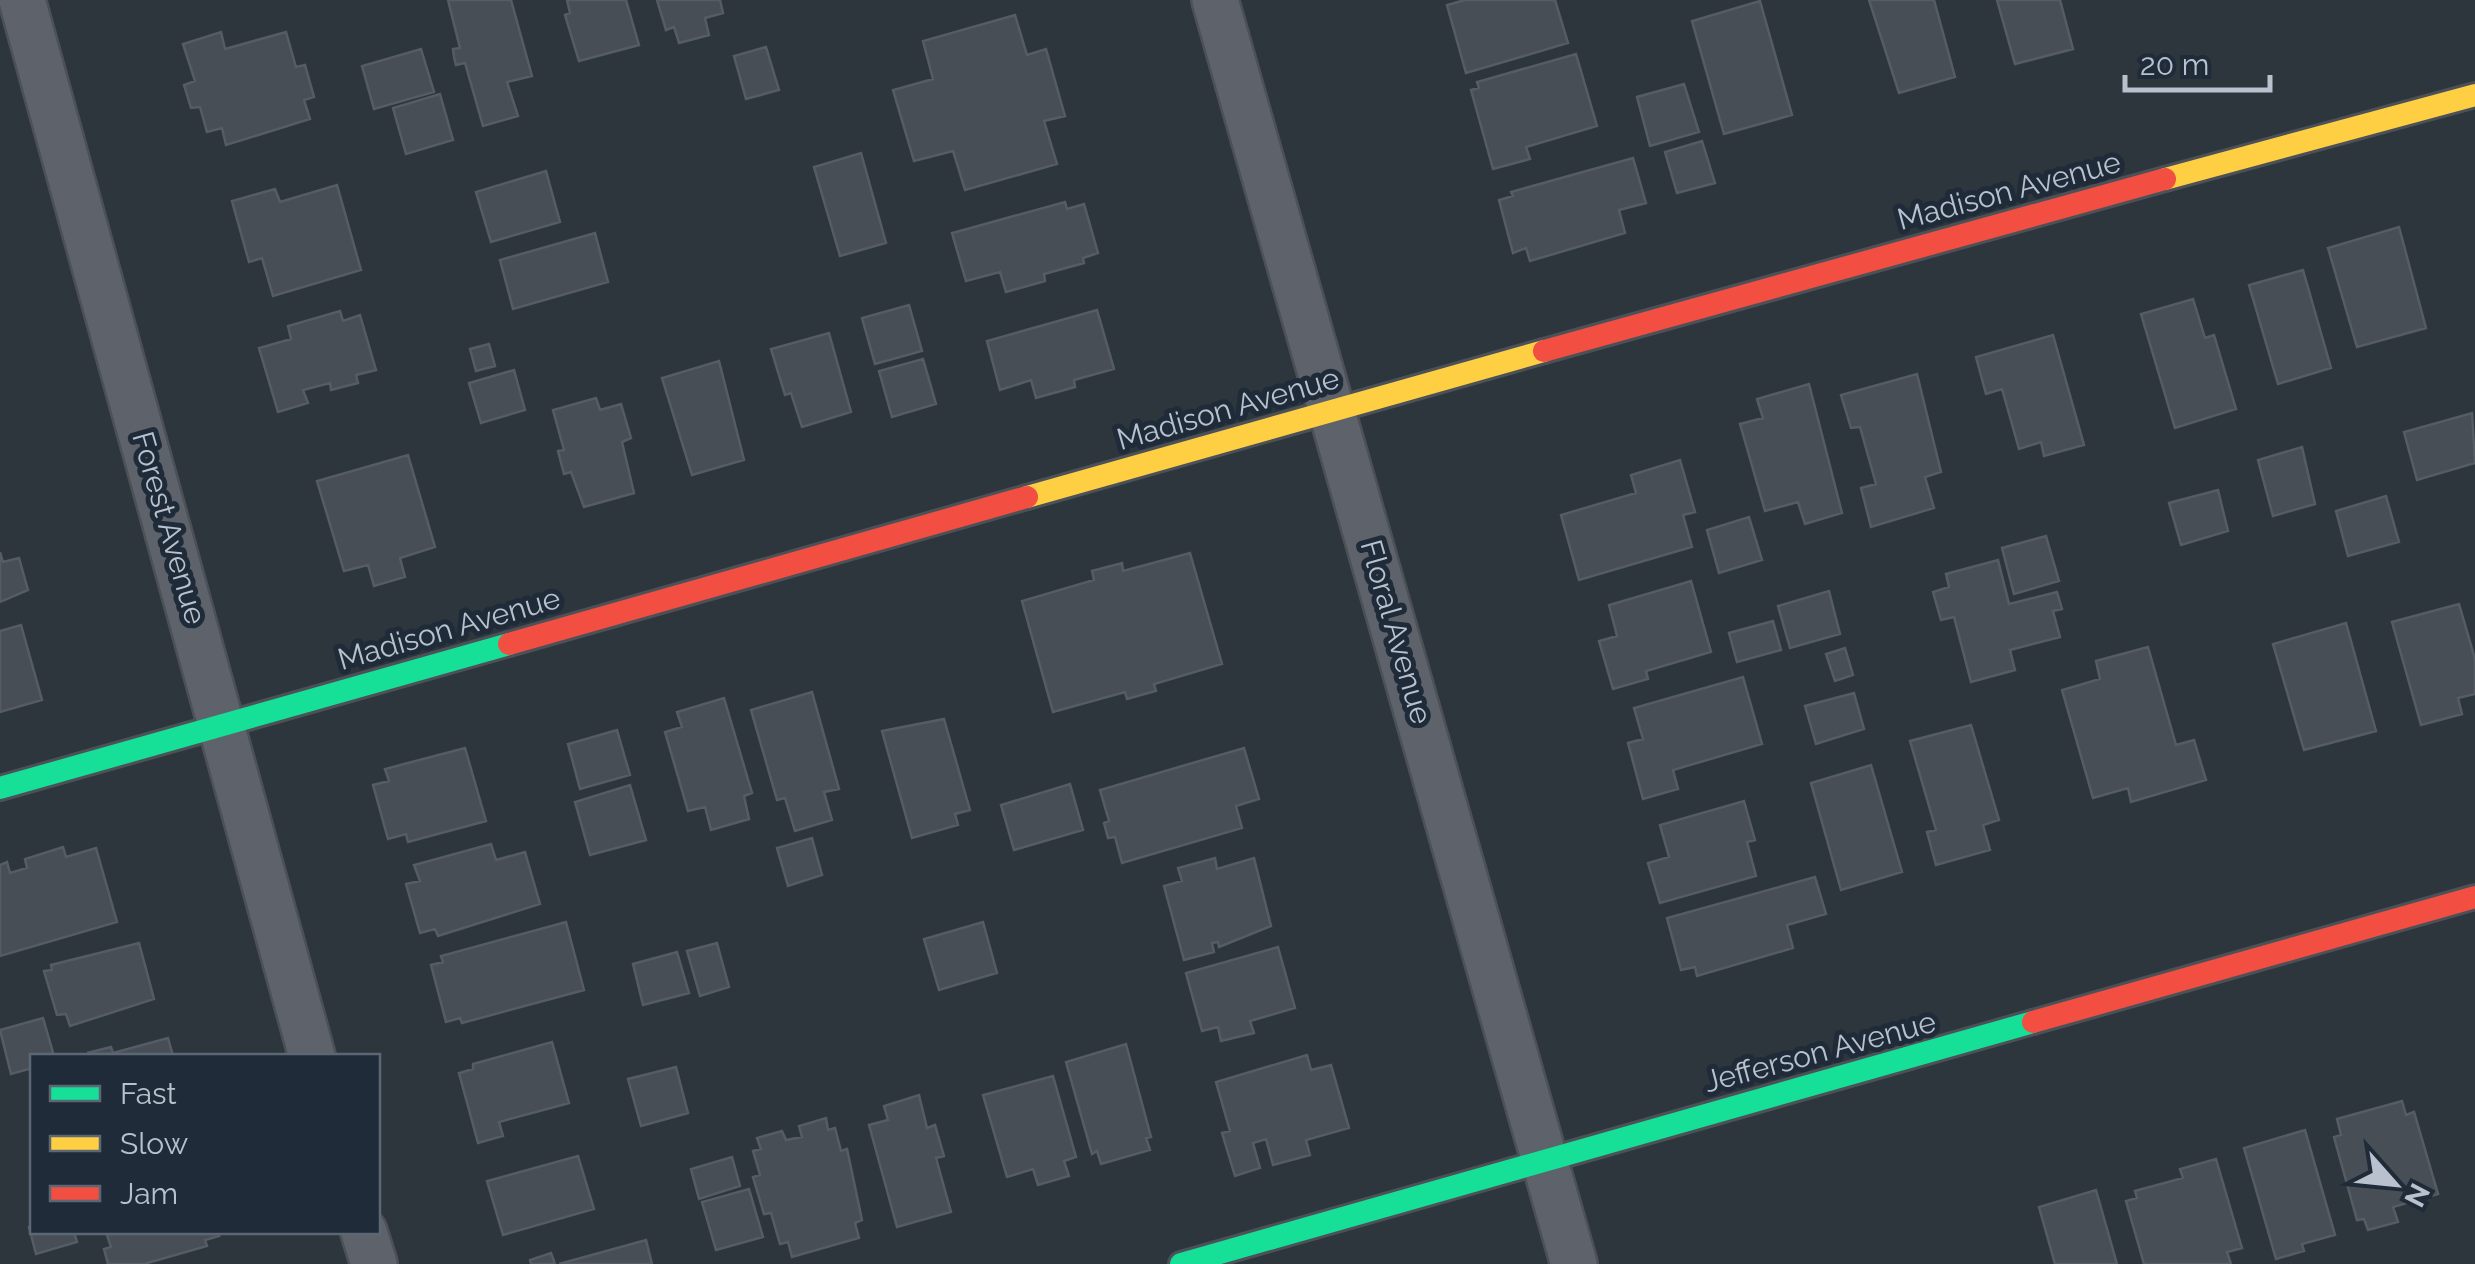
<svg xmlns="http://www.w3.org/2000/svg" width="2475" height="1264" viewBox="0 0 2475 1264" font-family="Raleway,sans-serif">
	<style>
		.building { fill: #474e55; stroke: #555c65; stroke-width: 2.5 }
		.lines { fill: none; stroke-linecap: round; stroke-linejoin: round }
		.street-casing { stroke: #4c5157; stroke-width: 50 }
		.fast-casing { stroke: #4c5157; stroke-width: 28 }
		.slow-casing { stroke: #4c5157; stroke-width: 28 }
		.jam-casing { stroke: #4c5157; stroke-width: 28 }
		.street { stroke: #5e636b; stroke-width: 45 }
		.fast { stroke: #16e098; stroke-width: 22 }
		.slow { stroke: #ffcf43; stroke-width: 22 }
		.jam { stroke: #f24e42; stroke-width: 22 }
		.labels { text-anchor: middle; stroke-width: 10; stroke-linejoin: round; paint-order: stroke }
		.street-label { font-size: 30px; fill: #b8c1cd; stroke: #1f2b39 }
	</style>
	<rect width="100%" height="100%" fill="#2d353d"/>
	<path class="building" d="M448,0h63l21,76 -25,6 11,34 -35,10 -18,-63 -9,2 -2,-8 -1,-8 7,-1z
		M567,0h59l13,45 -60,16 -14,-46 5,-2z
		M657,0h63l3,13 -18,5 4,17 -30,8 -5,-16 -8,3z
		M1465,0h90l13,43 -102,30 -19,-68z
		M1869,0h65l21,77 -56,16z
		M1997,0h63l13,49 -58,15z
		M1760,1l32,114 -68,19 -32,-113z
		M1015,15l12,40 19,-6 19,67 -21,5 13,43 -92,26 -12,-39 -39,10 -21,-71 40,-11 -10,-38z
		M221,32l4,17 61,-17 10,35 9,-2 9,32 -10,3 6,19 -84,26 -4,-17 -15,4 -7,-25 -9,1 -7,-23 11,-4 -12,-37z
		M766,47l13,43 -33,9 -12,-43z
		M421,49l13,43 -60,17 -12,-43z
		M1576,54l21,72 -71,21 4,12 -37,10 -22,-79 8,-2 -2,-6z
		M1684,84l15,48 -49,14 -13,-49z
		M440,94l13,46 -47,14 -13,-46z
		M1702,141l13,42 -38,10 -12,-41z
		M861,153l25,90 -46,13 -26,-89z
		M1633,158l13,45 -27,7 6,23 -95,28 -4,-13 -13,5 -14,-53 14,-4 -2,-4z
		M546,171l14,51 -69,20 -15,-50z
		M337,185l24,85 -88,26 -11,-38 -13,4 -17,-61 43,-12 5,13z
		M1065,202l2,7 17,-5 14,49 -15,5 1,5 -40,11 1,7 -39,11 -6,-20 -34,9 -14,-48z
		M2399,227l27,101 -69,19 -29,-99z
		M595,233l13,49 -95,27 -13,-49z
		M2303,270l28,98 -53,16 -29,-99z
		M2193,299l12,39 9,-3 22,74 -61,19 -34,-114z
		M909,305l13,46 -47,13 -13,-46z
		M1097,310l17,59 -40,11 1,7 -39,11 -5,-18 -31,10 -13,-49z
		M340,311l3,10 17,-6 16,55 -20,5 2,8 -27,7 -1,-7 -27,7 5,13 -30,9 -19,-64 32,-9 -3,-13z
		M829,333l22,79 -49,15 -11,-34 -6,2 -14,-46z
		M2053,335l31,110 -40,11 -3,-14 -22,7 -17,-60 -16,5 -10,-37z
		M489,344l6,22 -19,5 -6,-22z
		M923,359l13,45 -44,13 -13,-46z
		M719,361l25,99 -52,15 -30,-97z
		M514,370l11,40 -44,13 -12,-40z
		M1917,374l24,98 -16,5 9,31 -63,19 -10,-39 15,-4 -16,-57 -9,1 -10,-33z
		M1809,384l33,129 -37,11 -7,-22 -33,9 -25,-87 23,-6 -6,-19z
		M596,398l4,12 21,-6 10,34 -9,4 12,51 -50,14 -13,-35 -7,2 -6,-23 6,-1 -11,-40z
		M2472,413l3,50 -58,17 -13,-48z
		M2302,447l13,57 -42,12 -15,-56z
		M408,455l27,92 -35,11 5,19 -31,9 -6,-21 -24,6 -27,-90z
		M1680,460l15,52 -12,3 9,32 -113,33 -18,-65 75,-22 -5,-18z
		M2218,490l10,41 -47,14 -12,-42z
		M2386,496l13,46 -51,14 -12,-45z
		M1749,517l13,43 -43,13 -12,-43z
		M2046,536l13,45 -45,13 -12,-46z
		M0,552l3,10 16,-4 9,32 -28,12z
		M1190,553l32,111 -68,20 2,7 -29,8 -2,-7 -72,20 -31,-111 72,-21 -2,-9 30,-8 1,8z
		M1998,560l11,44 48,-12 5,17 -9,2 7,26 -50,13 5,20 -44,12 -17,-65 -13,3 -8,-28 16,-5 -3,-13z
		M1691,581l20,71 -65,19 2,8 -35,10 -14,-48 18,-5 -8,-31z
		M1829,591l11,43 -50,14 -12,-42z
		M2459,604l16,55v35l-17,4 4,16 -41,11 -29,-103z
		M1773,621l8,29 -44,12 -8,-29z
		M2346,623l30,108 -72,19 -31,-106z
		M21,625l21,75 -42,12v-81z
		M2148,647l28,98 18,-5 12,40 -75,22 -3,-14 -35,10 -31,-108 38,-11 -4,-18z
		M1845,648l8,27 -18,6 -9,-27z
		M1743,677l19,67 -89,26 5,19 -35,10 -15,-56 15,-4 -9,-31z
		M812,692l27,97 -15,3 8,28 -37,11 -10,-33 -8,2 -26,-90z
		M1854,693l10,36 -48,15 -11,-38z
		M724,698l28,95 -8,3 5,23 -38,11 -6,-23 -17,4 -23,-79 17,-5 -5,-15z
		M944,719l26,91 -15,4 3,11 -46,13 -30,-107z
		M1971,725l28,95 -16,5 7,25 -54,15 -9,-33 9,-2 -26,-89z
		M617,730l13,45 -50,14 -12,-45z
		M465,748l21,73 -78,21 -2,-8 -18,5 -15,-54 16,-4 -4,-12z
		M1244,748l15,51 -23,7 6,22 -120,35 -7,-26 -7,1 -4,-15 5,-2 -9,-31z
		M1871,765l31,107 -61,18 -30,-107z
		M1070,784l13,46 -69,20 -13,-45z
		M630,785l16,55 -56,15 -15,-53z
		M1744,801l11,39 -8,2 9,34 -96,27 -12,-40 21,-6 -9,-32z
		M812,838l10,37 -34,11 -11,-38z
		M491,844l5,16 29,-8 15,52 -102,32 -3,-7 -15,4 -14,-49 14,-3 -6,-16z
		M63,847l3,10 30,-9 21,74 -117,34v-91l7,-3 3,11 17,-5 -2,-9z
		M1215,858l2,11 37,-11 17,68 -52,21 -1,-5 -6,1 2,9 -30,8 -20,-74 18,-5 -4,-13z
		M1815,877l11,37 -39,11 6,23 -96,28 -2,-9 -14,3 -14,-52z
		M566,922l18,68 -122,33 -2,-5 -14,4 -15,-57 12,-3 -2,-6z
		M983,922l14,51 -58,17 -15,-51z
		M139,943l15,56 -84,27 -4,-12 -9,1 -13,-44 8,-1 -1,-5z
		M717,943l12,44 -29,9 -13,-45z
		M1278,947l17,61 -45,13 4,12 -33,8 -3,-14 -16,4 -16,-58z
		M677,952l12,41 -46,12 -10,-41z
		M43,1018l11,38h-22v12l-21,6 -11,-44z
		M168,1038l5,18 -86,-3 24,-6 2,6z
		M552,1042l17,61 -70,19 4,14 -25,7 -19,-70 14,-4v-5z
		M1126,1044l25,93 -5,1 4,12 -49,14 -4,-13 -5,3 -26,-92z
		M1307,1055l4,15 20,-5 18,63 -43,12 4,15 -37,10 -7,-26 -13,4 7,25 -25,8 -13,-43 8,-2 -14,-49z
		M676,1067l12,46 -47,13 -13,-47z
		M1053,1076l23,81 -12,4 5,15 -31,9 -5,-16 -26,8 -24,-82z
		M919,1095l8,33 8,-3 9,31 -8,2 15,54 -54,15 -28,-102 19,-5 -4,-14z
		M2402,1101l4,14 8,-3 24,82 -45,13 5,15 -30,8 -4,-11 -7,1 -23,-83 7,-2 -4,-16z
		M826,1118l2,12 7,-2 6,23 6,-2 15,71 -7,3 4,15 -67,19 -4,-15 -8,2 -9,-31 -7,1 -11,-37 7,-2 -7,-24 8,-2 -4,-11 25,-7 4,9 16,-3 -3,-11z
		M2305,1130l30,105 -33,9 2,7 -28,8 -32,-111z
		M578,1156l16,53 -91,26 -16,-54z
		M732,1157l8,29 -41,13 -8,-30z
		M2216,1159l26,89 -15,4 4,12h-87l-18,-63 11,-3 -2,-7 48,-13 -3,-9z
		M749,1189l14,48 -47,13 -14,-48z
		M2096,1190l21,74h-62l-16,-57z
		M32,1226v6h42l3,10 -41,12 -7,-27z
		M106,1232h111l2,4 -14,4 2,6 -63,18h-36l-4,-15 7,-2z
		M646,1240l6,24h-93z
		M551,1253l4,11h-24l-1,-4z"/>
	<g class="lines">
		<g class="street-casing">
			<path id="street" d="M22,0l290,1056
				M1215,0l359,1264
				M364,1232l10,32"/>
		</g>
		<g class="fast-casing">
			<path id="fast" d="M0,788l509,-144
				M1181,1264l852,-242"/>
		</g>
		<g class="slow-casing">
			<path id="slow" d="M2165,179l310,-84
				M1027,497l517,-146"/>
		</g>
		<g class="jam-casing">
			<path id="jam" d="M1544,351l621,-172
				M509,644l518,-147
				M2033,1022l442,-125"/>
		</g>
		<use href="#street" class="street"/>
		<use href="#fast" class="fast"/>
		<use href="#slow" class="slow"/>
		<use href="#jam" class="jam"/>
	</g>
	<g class="labels">
		<g class="street-label">
			<text transform="translate(2009 191) rotate(-15)" y="10">Madison Avenue</text>
			<text transform="translate(1228 409) rotate(-16)" y="10">Madison Avenue</text>
			<text transform="translate(169 528) rotate(74)" y="10">Forest Avenue</text>
			<text transform="translate(449 629) rotate(-16)" y="10">Madison Avenue</text>
			<text transform="translate(1396 632) rotate(74)" y="10">Floral Avenue</text>
			<text transform="translate(1820 1052) rotate(-15)" y="10">Jefferson Avenue</text>
		</g>
	</g>
	<rect x="30" y="1054" width="350" height="180" fill="#1f2b39" stroke="#5c6774" stroke-width="2.5"/>
	<rect x="50" y="1086" width="50" height="15" fill="#16e098" stroke="#5c6774" stroke-width="2.5"/>
	<text x="120" y="1104" font-size="30" fill="#b8c1cd">Fast</text>
	<rect x="50" y="1136" width="50" height="15" fill="#ffcf43" stroke="#5c6774" stroke-width="2.5"/>
	<text x="120" y="1154" font-size="30" fill="#b8c1cd">Slow</text>
	<rect x="50" y="1186" width="50" height="15" fill="#f24e42" stroke="#5c6774" stroke-width="2.5"/>
	<text x="120" y="1204" font-size="30" fill="#b8c1cd">Jam</text>
	<g transform="translate(2395 1184) rotate(117)" stroke="#1f2b39" stroke-width="8" paint-order="stroke">
	<path d="M0-8L18 38L0 25L-18 38Z" fill="#b8c1cd"/>
	<text y="-15" font-size="28" font-weight="bold" text-anchor="middle" fill="#b8c1cd">N</text>
	</g>
	<path d="M2125 75v15h145v-15" fill="none" stroke="#b8c1cd" stroke-width="5"/>
	<text x="2140" y="75" font-size="30" fill="#b8c1cd" stroke="#1f2b39" stroke-width="8" paint-order="stroke">20 m</text>
</svg>
